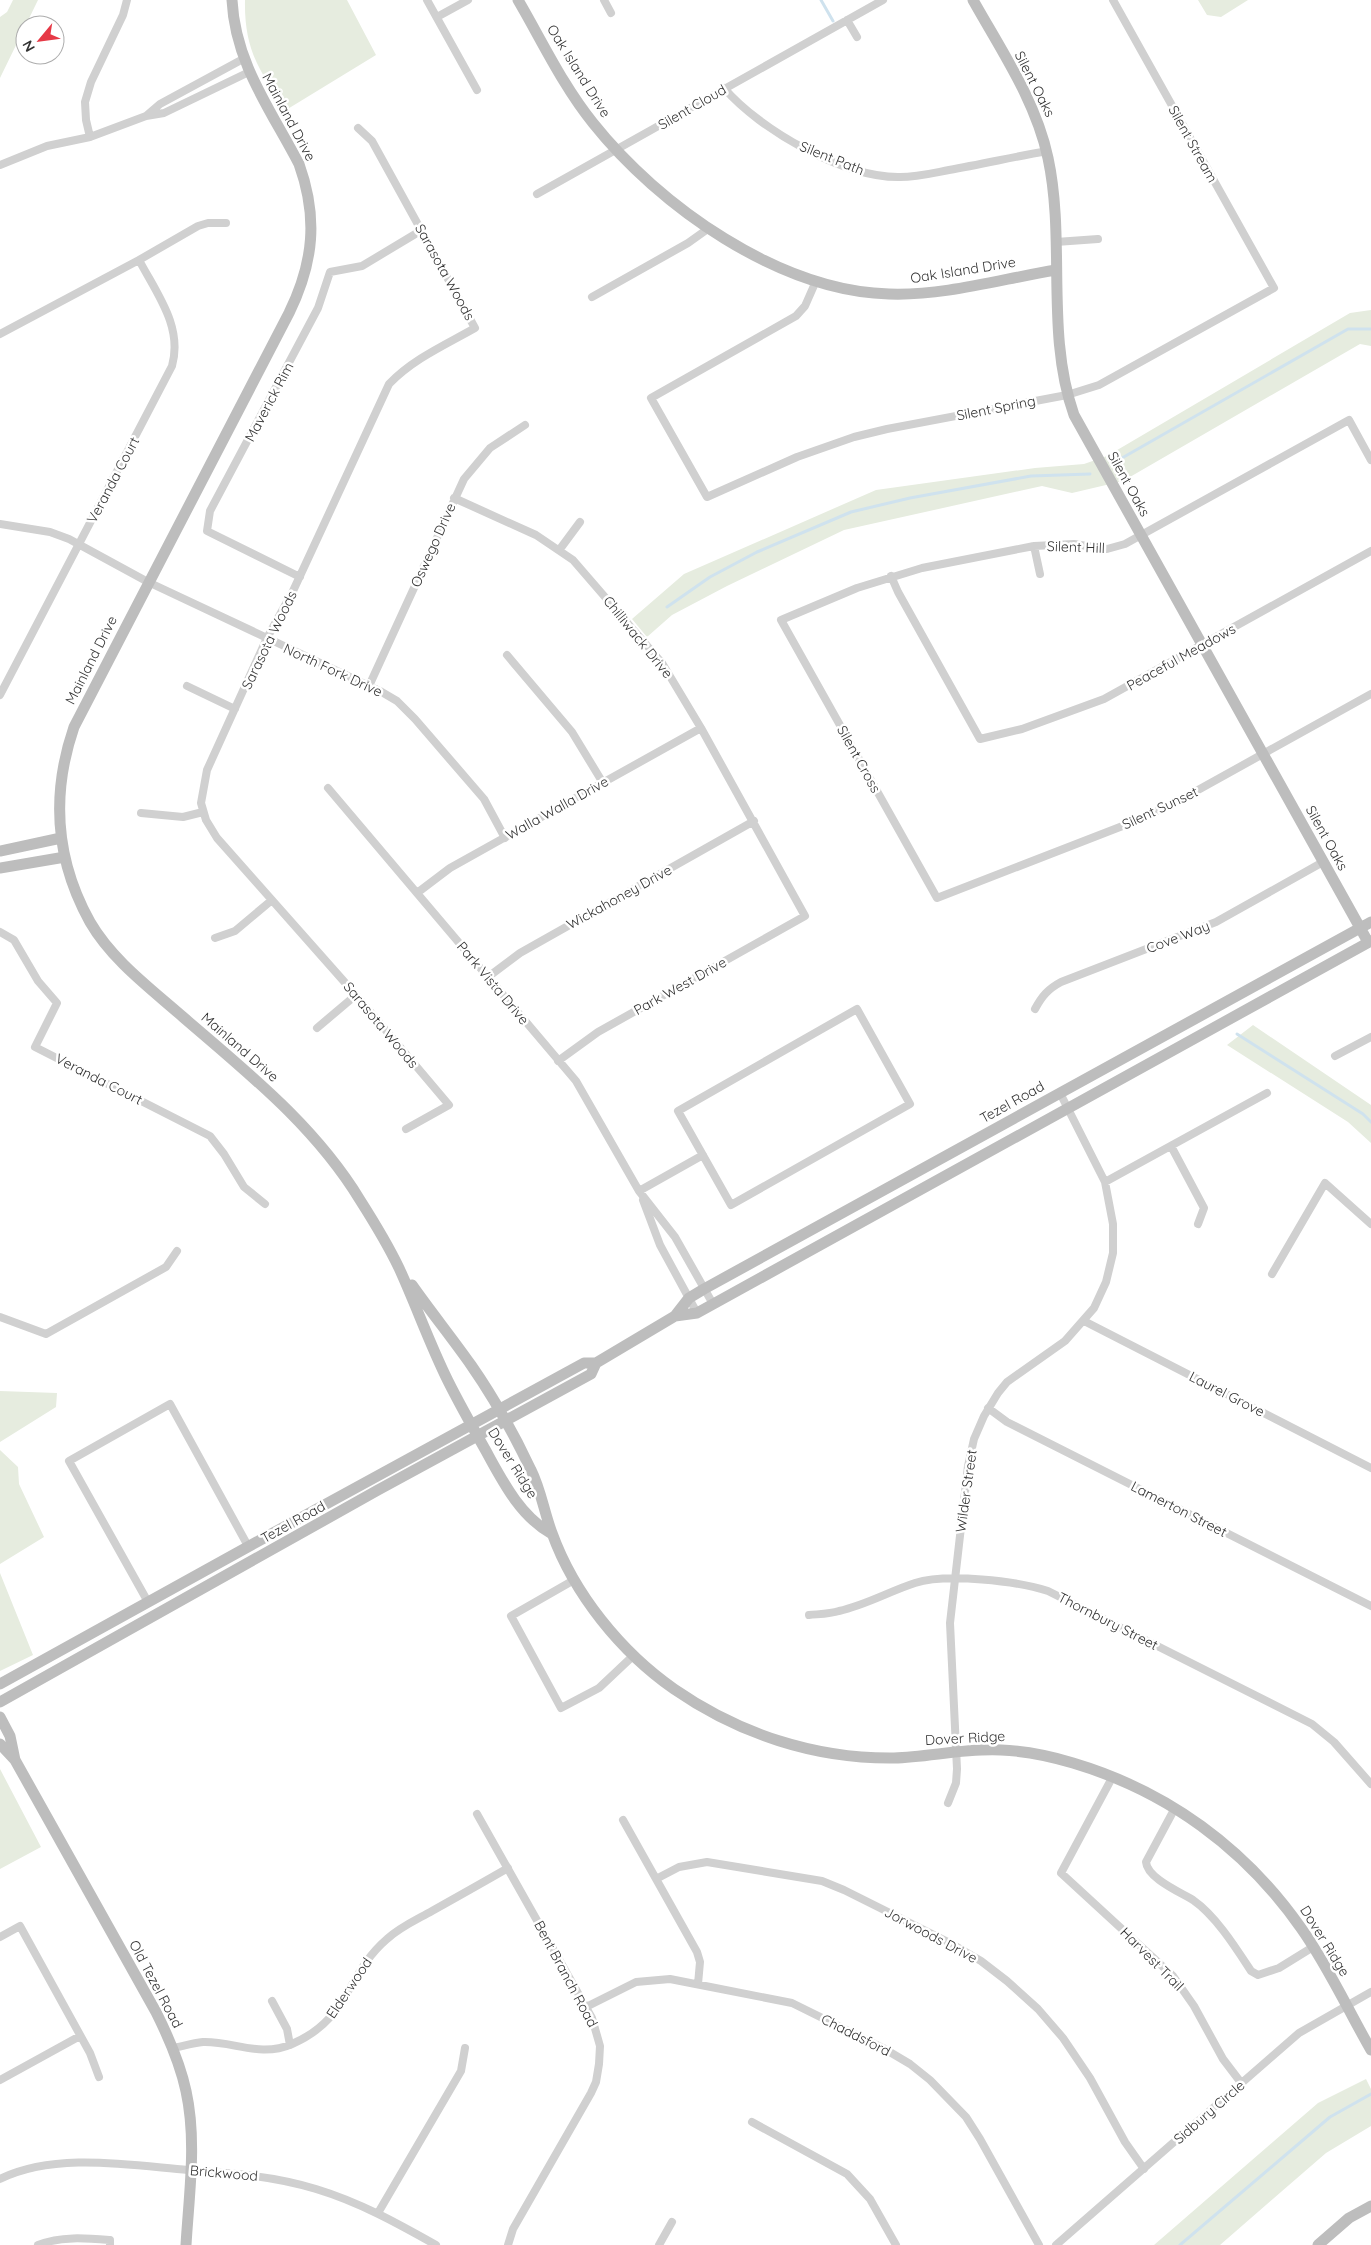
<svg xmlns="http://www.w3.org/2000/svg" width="1371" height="2245" viewBox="0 0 1371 2245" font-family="Quicksand,sans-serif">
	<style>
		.green { fill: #e6ecdf }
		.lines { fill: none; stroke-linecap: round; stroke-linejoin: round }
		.stream { stroke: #cfe2ee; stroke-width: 3 }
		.street { stroke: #d0d0d0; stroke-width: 8 }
		.secondary { stroke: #bdbdbd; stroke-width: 11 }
		.labels { text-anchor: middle; stroke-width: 5; stroke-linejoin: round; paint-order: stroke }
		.street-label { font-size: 14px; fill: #333; stroke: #fff }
	</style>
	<rect width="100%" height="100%" fill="#fff"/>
	<path class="green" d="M13,0h25l-38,78v-61l7,-5z
		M245,0h102l29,55 -90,55c-27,-39 -42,-61 -41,-110z
		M1198,0h50l-27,17 -14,-2z
		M1371,310v36l-11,-2 -237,137 -51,12 -30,-7 -198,44 -117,56 -55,29 -25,22 -15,-18 52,-45 192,-84 159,-22 49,-4 23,-8 243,-143z
		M1253,1025l118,80v38l-23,-21 -121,-77z
		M0,1391l57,2 -1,14 -56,35z
		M0,1450l18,17 1,17 25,53 -44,27z
		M0,1573l33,82 -33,16z
		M0,1769l41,78 -41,22z
		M1366,2079l5,10v37l-45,27 -106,92h-66l164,-142z"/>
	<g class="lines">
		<path class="stream" d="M821,0l12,21
			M1115,462l233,-133h23
			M667,607l43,-30 47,-25 94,-40 59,-14 121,-22 59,-2
			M1237,1034l126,80 8,8
			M1180,2245l150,-128 41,-23"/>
		<path class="street" d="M427,0l50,90
			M604,0l7,13
			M437,17l31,-17
			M847,20l10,17
			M724,88c36,42 120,90 176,89 17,0 33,-4 49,-7 33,-6 65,-13 98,-19
			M146,116l14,-12 83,-45
			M358,128l14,13 103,187c-30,17 -62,31 -86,56l-96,207 -26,47 -60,132 -6,33 5,17 11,18 139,157 93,110 -43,24
			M90,137l-4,-17 -1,-18 6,-20 32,-67 4,-15
			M0,165l47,-19 43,-9 56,-21 18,-3 85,-41
			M537,194l346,-194
			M1056,242l42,-3
			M816,281l-11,25 -9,10 -145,82 56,99 90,-40 57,-20 33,-8 180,-34 32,-10 175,-97 -161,-288
			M592,297l96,-54 21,-15
			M0,334l139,-74 59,-34 10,-3h18
			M1371,460l-22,-40 -224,124 -18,5 -33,-5 -40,2 -112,22 -65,20 -76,32 156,278 201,-78 51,-25 182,-101
			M454,498l82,37 37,25 89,103 39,65 104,188 -207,116 -40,29
			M0,524l50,8 19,7 79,43 232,109 17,10 18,18 69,80 21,39
			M1034,546l6,28
			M560,549l20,-27
			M891,576l7,16 82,147 42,-10 82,-30 267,-148
			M300,577l-93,-46 3,-20 108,-203 12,-36 32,-6 60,-36
			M507,655l65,77 31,51
			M187,686l48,23
			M369,686l95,-207 26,-31 35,-23
			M0,695l172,-329c11,-39 -15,-72 -33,-106
			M328,788l248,293 63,110 36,46 38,67
			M141,813l42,4 20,-5
			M417,893l33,-25 251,-140
			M0,932l14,8 24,41 19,22 -22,44 175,89 14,18 20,33 21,17
			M215,938l20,-7 37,-31
			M488,977l32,-24 234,-132
			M857,1009l53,95 -179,101 -53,-94z
			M1035,1009c7,-13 13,-20 26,-27l155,-60 107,-60
			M317,1028l39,-33
			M1335,1056l36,-19
			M1171,1146l33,62 -6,16
			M1105,1182l162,-89
			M639,1191l64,-36
			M643,1200l17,45 37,68
			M1272,1274l53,-91 46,41
			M0,1317l46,17 120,-67 11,-16
			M1084,1321l287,147
			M988,1408l19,14 364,184
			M574,1580l-63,36 50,92 38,-20 35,-33
			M148,1602l-79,-141 101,-57 78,142
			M809,1615c10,-1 21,-1 30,-4 27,-6 51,-20 76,-28 32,-10 102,-2 133,8l264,133 22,18 37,42
			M1113,1776l-52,97 112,103 21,30 29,53 19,25
			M948,1803l8,-20 1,-14 -7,-146 18,-157 6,-27 10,-23 14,-23 9,-11 58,-41 29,-33 12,-26 7,-29v-29l-8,-42 -45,-89
			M1175,1808l-29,54c1,16 34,30 47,38 23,16 43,48 58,71l7,4 21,-7 34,-21
			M477,1814l115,204 8,28 -1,18 -3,18 -5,11 -78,136 -5,16
			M623,1820l74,132 3,10 -2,22
			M656,1879l23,-12 28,-5 115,19 22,9 106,53 31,18 26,20 31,28 25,29 27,40 35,64 19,27
			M0,1937l20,-11 70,127 9,24
			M272,2001l15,28 3,16
			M586,2007l50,-25 34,-3 122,24 91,45 27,16 20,16 36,37 14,22 59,106
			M173,2048c10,-2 20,-5 30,-6 31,-1 57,16 89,2 58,-25 54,-70 95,-105 13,-12 29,-19 45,-28 25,-14 50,-28 76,-43
			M0,2080l80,-44
			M752,2122l95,52 23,25 26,46
			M0,2179c55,-27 129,-14 188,-9 43,3 86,6 128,19 43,13 81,34 120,56
			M378,2213l83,-142 4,-23
			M38,2245c23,-9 47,-7 72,-5v5
			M659,2245l13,-23
			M1056,2245l243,-212 72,-41"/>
		<path class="secondary" d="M232,0c3,63 39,110 67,164 19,53 15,98 -10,149l-215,414c-23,67 -19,132 16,195 22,38 60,66 93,95 65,56 132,109 177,183 14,22 28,45 39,68 17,37 31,77 49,113 12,24 25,47 38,70 17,31 34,65 66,83
			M518,0c24,41 45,86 75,123 66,83 186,168 296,171 56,2 112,-15 167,-24
			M973,0c28,50 63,101 75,158 18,84 -3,175 26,257l294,527
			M0,851l61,-13
			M0,868l65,-11
			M412,1285c19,27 40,53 59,80 23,33 43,69 60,105 10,20 13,42 21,63 22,61 69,119 122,156 65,45 141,70 220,69 35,-1 71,-10 107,-8 24,1 49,6 72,13 94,28 172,85 228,165 27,38 47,82 70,122
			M675,1316l14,-18 15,-9 667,-367
			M0,1684c194,-108 389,-215 584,-321h12l79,-47 22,-3 674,-372
			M0,1702l378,-212 213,-116 5,-11
			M0,1717l10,19 5,24
			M0,1744l15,16 141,252c13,26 24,51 30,79 11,50 3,103 0,154
			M1318,2245l31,-27 22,-12"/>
	</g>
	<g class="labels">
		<g class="street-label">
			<text transform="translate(579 71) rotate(58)" y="5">Oak Island Drive</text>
			<text transform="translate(1035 84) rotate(63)" y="5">Silent Oaks</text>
			<text transform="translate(692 107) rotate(-30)" y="5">Silent Cloud</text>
			<text transform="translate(289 117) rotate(62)" y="5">Mainland Drive</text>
			<text transform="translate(1193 144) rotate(61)" y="5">Silent Stream</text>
			<text transform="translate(832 158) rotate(22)" y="5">Silent Path</text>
			<text transform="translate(963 270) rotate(-9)" y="5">Oak Island Drive</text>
			<text transform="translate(445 272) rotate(61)" y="5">Sarasota Woods</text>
			<text transform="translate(269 402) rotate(-62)" y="5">Maverick Rim</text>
			<text transform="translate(996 408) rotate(-11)" y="5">Silent Spring</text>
			<text transform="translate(113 480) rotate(-62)" y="5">Veranda Court</text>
			<text transform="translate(1129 484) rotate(61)" y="5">Silent Oaks</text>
			<text transform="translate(433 545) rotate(-66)" y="5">Oswego Drive</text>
			<text transform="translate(1076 547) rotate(2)" y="5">Silent Hill</text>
			<text transform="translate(638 637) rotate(51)" y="5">Chilliwack Drive</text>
			<text transform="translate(269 640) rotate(-64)" y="5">Sarasota Woods</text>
			<text transform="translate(1181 657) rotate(-29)" y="5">Peaceful Meadows</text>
			<text transform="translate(91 660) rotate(-63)" y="5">Mainland Drive</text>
			<text transform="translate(333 670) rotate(25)" y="5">North Fork Drive</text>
			<text transform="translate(859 759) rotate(61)" y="5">Silent Cross</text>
			<text transform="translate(557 808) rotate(-29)" y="5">Walla Walla Drive</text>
			<text transform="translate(1160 808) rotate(-25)" y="5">Silent Sunset</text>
			<text transform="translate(1327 838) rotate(61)" y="5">Silent Oaks</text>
			<text transform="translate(619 897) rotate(-29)" y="5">Wickahoney Drive</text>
			<text transform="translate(1178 937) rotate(-21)" y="5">Cove Way</text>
			<text transform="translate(493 983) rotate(50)" y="5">Park Vista Drive</text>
			<text transform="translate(680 986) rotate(-29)" y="5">Park West Drive</text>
			<text transform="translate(381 1025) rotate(50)" y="5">Sarasota Woods</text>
			<text transform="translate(240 1047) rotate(41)" y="5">Mainland Drive</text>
			<text transform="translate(99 1079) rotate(27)" y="5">Veranda Court</text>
			<text transform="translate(1012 1102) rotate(-29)" y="5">Tezel Road</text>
			<text transform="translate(1227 1394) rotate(27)" y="5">Laurel Grove</text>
			<text transform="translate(513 1463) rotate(58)" y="5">Dover Ridge</text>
			<text transform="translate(966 1491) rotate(-82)" y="5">Wilder Street</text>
			<text transform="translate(1179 1509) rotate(27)" y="5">Lamerton Street</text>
			<text transform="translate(293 1522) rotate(-29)" y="5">Tezel Road</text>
			<text transform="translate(1108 1621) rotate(27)" y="5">Thornbury Street</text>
			<text transform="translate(965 1738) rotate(-3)" y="5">Dover Ridge</text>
			<text transform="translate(931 1935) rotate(28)" y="5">Jorwoods Drive</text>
			<text transform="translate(1325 1941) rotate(58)" y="5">Dover Ridge</text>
			<text transform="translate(1152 1959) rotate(45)" y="5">Harvest Trail</text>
			<text transform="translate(566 1974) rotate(62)" y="5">Bent Branch Road</text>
			<text transform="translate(156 1984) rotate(62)" y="5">Old Tezel Road</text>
			<text transform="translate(349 1988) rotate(-56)" y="5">Elderwood</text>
			<text transform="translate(856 2035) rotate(27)" y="5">Chaddsford</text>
			<text transform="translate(1209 2112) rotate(-41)" y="5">Sidbury Circle</text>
			<text transform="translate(224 2173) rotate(5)" y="5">Brickwood</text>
		</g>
	</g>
	<g transform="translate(40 40) rotate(241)"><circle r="24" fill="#ffffff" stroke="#adadad"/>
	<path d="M0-4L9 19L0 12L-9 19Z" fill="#e63946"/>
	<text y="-8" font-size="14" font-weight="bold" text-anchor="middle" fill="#333333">N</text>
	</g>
</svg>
